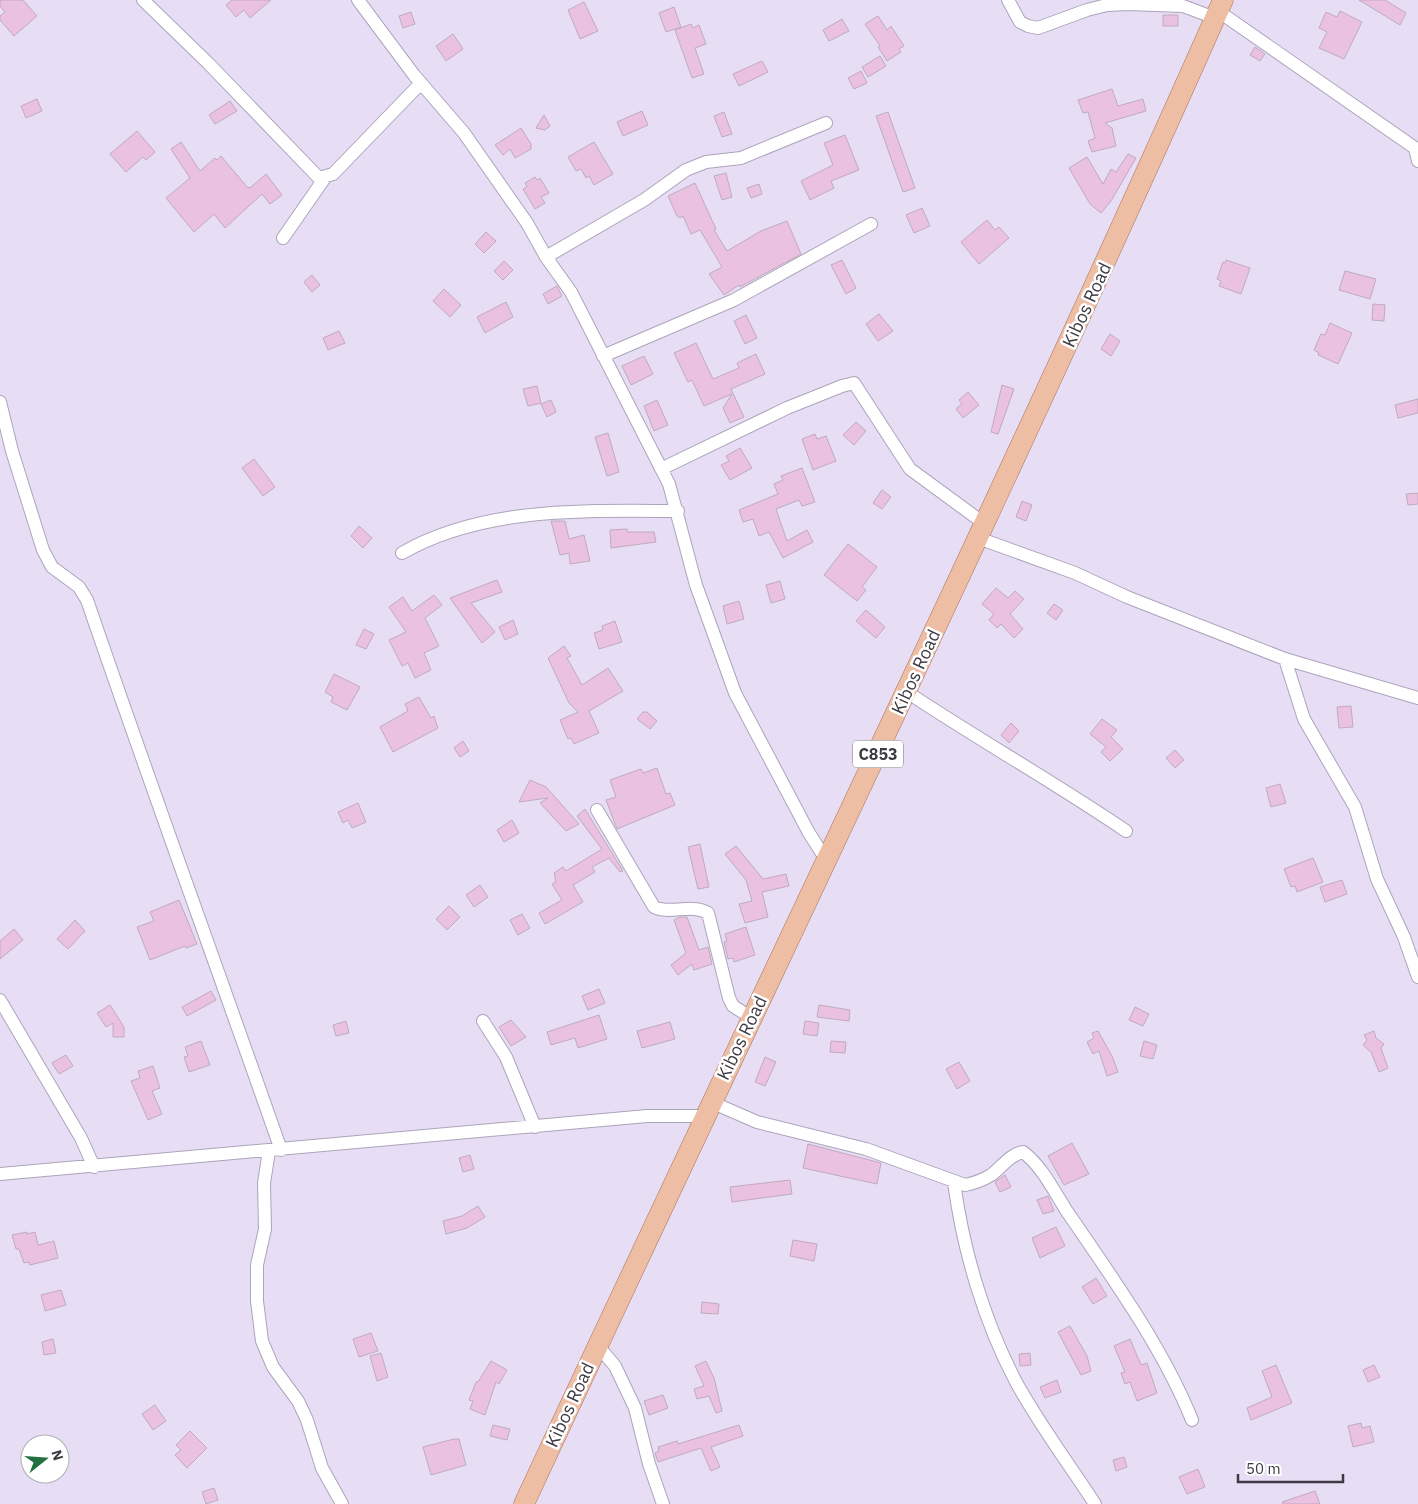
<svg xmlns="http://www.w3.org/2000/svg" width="1418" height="1504" viewBox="0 0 1418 1504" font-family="'IBM Plex Sans',sans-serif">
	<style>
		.building { fill: #eac1e1; stroke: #bfabbb }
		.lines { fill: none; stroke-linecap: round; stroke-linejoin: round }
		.minor-casing { stroke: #aca4ba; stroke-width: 14 }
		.primary-casing { stroke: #a8735a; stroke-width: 21 }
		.minor { stroke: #fff; stroke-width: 12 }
		.primary { stroke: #edbda4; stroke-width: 20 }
		.labels { text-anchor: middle; stroke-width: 5; stroke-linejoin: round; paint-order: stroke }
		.shield { fill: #fff; stroke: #78757b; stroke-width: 1 }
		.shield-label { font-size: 16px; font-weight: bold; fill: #3e3a43 }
		.street-label { font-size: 18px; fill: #3e3a43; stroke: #fff }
	</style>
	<rect width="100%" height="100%" fill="#e7def6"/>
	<path class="building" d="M0,0h23l14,16 -23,20 -14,-16v-4l5,-4 -5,-6z
		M232,0h39l-21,18 -6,-8 -8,7 -10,-12z
		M1359,0h26l21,13 -6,12z
		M584,2l14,29 -18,8 -12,-29z
		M674,7l7,20 -15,5 -7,-19z
		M1340,11l22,11 -18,37 -25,-11 8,-16 -8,-4 7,-16 11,5z
		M411,12l4,12 -12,4 -4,-12z
		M1163,15h15v11h-15z
		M878,16l9,14 4,-4 13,20 -5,3 2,3 -14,9 -9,-14 2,-1 -15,-22z
		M842,19l7,12 -20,10 -6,-11z
		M691,24l2,4 6,-3 7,19 -11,4 9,26 -12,4 -17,-48z
		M453,34l10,15 -17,12 -10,-15z
		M1255,47l10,7 -5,7 -10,-6z
		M880,56l6,10 -18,11 -6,-10z
		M762,61l6,11 -29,14 -6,-12z
		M861,71l6,12 -13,6 -6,-11z
		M1112,89l6,17 25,-7 3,12 -41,12 7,5 4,18 -24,6 -4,-11 7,-3 -7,-26 -5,1 -5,-13z
		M37,99l5,12 -16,7 -5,-12z
		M230,101l7,10 -22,13 -6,-9z
		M642,111l6,14 -25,11 -6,-14z
		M724,112l8,22 -10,3 -8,-21z
		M888,112l27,76 -12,4 -27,-76z
		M544,115l6,11 -5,4 -9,-2z
		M521,128l10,16v5l-16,9 -5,-9 -7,6 -8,-10z
		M137,131l18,21 -9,8 -3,-3 -17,15 -16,-18z
		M845,135l14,35 -28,11 3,7 -24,12 -9,-19 32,-16 -9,-22z
		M181,142l19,29 15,-13 2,2 4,-4 26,31 3,1 16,-14 16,21 -12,9 -8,-10 -37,34 -11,-14 -20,18 -28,-34 24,-20 -19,-29z
		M594,142l19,32 -19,11 -5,-9 -3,2 -5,-9 -5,2 -8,-14z
		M1128,154l8,4 -25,43 -10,12 -11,-9 -21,-36 18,-11 16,27 8,-15 5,3z
		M726,173l6,24 -10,3 -8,-24z
		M535,177l2,3 3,-2 9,15 -8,4 4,6 -10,6 -12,-20 4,-2 -2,-4z
		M695,183l21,46 -2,1 13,21 34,-20 26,-10 14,33 -61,33 -1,-2 -15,10 -15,-21 13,-7 -22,-37 -9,4 -8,-18 -3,2 -3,-2 -9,-20z
		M759,184l3,10 -11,4 -4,-10z
		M922,208l8,18 -16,7 -8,-18z
		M987,220l8,10 4,-3 10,11 -30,26 -18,-22z
		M486,232l10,9 -12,12 -9,-9z
		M842,260l14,28 -10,6 -15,-29z
		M1226,260l24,8 -9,26 -22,-8 2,-5 -4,-2 6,-17 2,1z
		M504,261l9,9 -10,10 -9,-9z
		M1345,271l31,8 -6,20 -31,-9z
		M312,275l8,10 -8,7 -8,-10z
		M557,286l5,10 -14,8 -5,-10z
		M444,289l17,16 -11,12 -17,-16z
		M506,302l7,15 -28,16 -8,-16z
		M1373,304l12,1 -1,16 -12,-1z
		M879,314l14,17 -15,10 -12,-17z
		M746,315l11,23 -12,6 -11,-23z
		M1330,323l22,10 -14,31 -20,-9 1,-2 -5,-3 7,-16 4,1z
		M339,331l6,12 -17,7 -5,-12z
		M1110,334l10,7 -9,15 -10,-7z
		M696,343l17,36 26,-11 -2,-5 19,-9 9,20 -34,15 13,28 -14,6 -7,-15 9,-14 -28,12 -12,-26 -4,2 -14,-29z
		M644,356l9,18 -22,11 -9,-19z
		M1002,385l12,4 -16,45 -7,-2z
		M537,386l4,17 -13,3 -5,-17z
		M968,392l11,13 -16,13 -7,-9 6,-5 -3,-4z
		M1418,399v14l-20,5 -3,-13z
		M551,400l5,12 -9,5 -6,-13z
		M657,400l11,25 -14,6 -10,-25z
		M856,422l10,9 -12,14 -11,-10z
		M608,433l11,39 -12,4 -12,-39z
		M815,434l2,5 9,-3 10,25 -23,9 -11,-31z
		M740,448l12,20 -22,12 -9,-15 8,-4 -3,-5z
		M254,459l21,28 -12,9 -21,-28z
		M802,468l13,34 -13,4 -3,-6 -23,9 11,32 20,-11 6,12 -30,16 -14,-26 -10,4 -6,-17 -10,3 -4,-12 39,-16 -4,-10 9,-4 -2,-4z
		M882,490l9,7 -9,12 -9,-6z
		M1418,493v11l-10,1 -2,-11z
		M1022,501l10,4 -6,16 -10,-4z
		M551,521h14l4,18 15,-4 6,26 -20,3 -1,-11 -9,2z
		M359,526l13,12 -9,10 -12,-12z
		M627,529v3h27l2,10 -45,6 -1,-18z
		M848,544l29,23 -15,20 4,3 -9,11 -33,-26z
		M497,580l5,12 -31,11 24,29 -13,11 -32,-45z
		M780,581l5,18 -14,4 -5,-18z
		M996,588l12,10 7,-7 9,8 -14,15 13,15 -9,9 -13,-14 -4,4 -8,-8 5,-6 -12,-10z
		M434,595l8,10 -17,13 14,28 -15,7 7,17 -16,8 -7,-15 -6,3 -13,-26 17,-8 -17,-25 14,-10 9,14z
		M739,601l5,18 -17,5 -4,-18z
		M1054,604l9,6 -7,10 -9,-7z
		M866,610l19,17 -9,11 -20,-17z
		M513,620l5,14 -13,6 -6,-13z
		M615,621l7,21 -23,7 -5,-16 9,-3 -1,-4z
		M364,629l10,5 -8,15 -10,-4z
		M564,646l7,10 -4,2 15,27 26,-17 15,23 -34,20 10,22 -25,11 -3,-6 -3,1 -8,-19 18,-8 -9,-9 -21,-45z
		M334,674l26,13 -13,23 -16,-8 2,-5 -8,-5z
		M419,697l12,21 3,-2 4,12 -45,24 -13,-25 28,-16 -3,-7z
		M1351,706l2,21 -14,1 -2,-21z
		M643,712h4l10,9 -7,8 -13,-10z
		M1102,719l15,11 -6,7 12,12 -13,12 -9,-9 5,-5 -16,-13z
		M1011,723l8,8 -10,12 -8,-8z
		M463,741l6,10 -9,6 -6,-9z
		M1175,750l9,10 -9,8 -9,-10z
		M657,768l9,26 4,-1 5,12 -58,24 -11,-29 10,-3 -6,-17 31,-11 2,4z
		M530,780l16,7 33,37 -13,7 -26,-28 8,-5 -29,4z
		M1280,784l6,19 -15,4 -5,-19z
		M358,803l8,19 -14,6 -4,-8 -5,3 -5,-11z
		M585,809l38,62 -3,1 -11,-14 -17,9 3,5 -22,13 10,17 -38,22 -6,-11 23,-13 -10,-16 4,-2 -2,-9 9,-6 3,4 36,-22 -25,-33z
		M512,820l7,13 -15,9 -7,-12z
		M700,844l9,43 -11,2 -10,-42z
		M736,846l27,33 23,-5 3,12 -27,6 6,25 -23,6 -6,-19 13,-3 -6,-21 -21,-26z
		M1313,858l10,24 -26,10 -2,-6 -4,1 -7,-18z
		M1342,880l5,14 -22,8 -5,-15z
		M480,885l8,12 -14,10 -8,-12z
		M179,900l18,44 -11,4 -1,-2 -35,14 -13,-33 17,-6 -4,-9z
		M449,906l11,11 -13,13 -11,-11z
		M522,914l8,14 -12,7 -8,-15z
		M680,917h7l12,33 9,-3 4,17 -18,6 -2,-6 -14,11 -7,-10 15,-12 -12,-33z
		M75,920l10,11 -17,18 -11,-10z
		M746,927l9,28 -21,7 -1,-4 -5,1 -4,-17 3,-1 -2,-7z
		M14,929l9,11 -23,19v-18z
		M599,989l6,14 -17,7 -6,-14z
		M211,991l5,9 -29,16 -5,-9z
		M110,1005l14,22v10h-11v-14l-7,4 -9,-14z
		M819,1005l31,5 -1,11 -32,-4z
		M1135,1007l14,7 -6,12 -14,-6z
		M599,1015l8,24 -29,9 -3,-10 -24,7 -4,-13z
		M511,1020l15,17 -15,9 -12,-19z
		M346,1021l3,12 -13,3 -3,-11z
		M805,1021l14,2 -2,13 -14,-2z
		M670,1022l5,17 -33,9 -5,-17z
		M1098,1031l14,25 6,16 -11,4 -8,-25 -6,3 -6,-12 7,-4 -2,-5z
		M1374,1031l2,7 8,6 -3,4 7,20 -9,4 -8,-20 -8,-7 4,-5 -3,-5z
		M201,1041l9,24 -21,7 -5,-15 4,-1 -3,-9z
		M831,1041l15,1 -1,11 -15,-1z
		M1144,1041l13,4 -4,14 -13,-3z
		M66,1055l7,11 -14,8 -7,-11z
		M765,1057l11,5 -11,24 -10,-4z
		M959,1062l11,19 -13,8 -11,-20z
		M153,1066l7,22 -8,3 10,23 -14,6 -17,-39 9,-3 -2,-7z
		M1072,1143l17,31 -25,11 -16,-29z
		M808,1144l73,19 -4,21 -74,-16z
		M470,1155l4,14 -11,3 -4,-14z
		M1005,1175l6,12 -11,5 -5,-10z
		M790,1180l2,14 -60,8 -2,-15z
		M1048,1196l6,15 -11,3 -6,-14z
		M478,1206l7,11 -18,11 -21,6 -3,-13 19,-5z
		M1056,1227l9,19 -25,12 -8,-20z
		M27,1232v2l8,-2 3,13 16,-4 4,17 -28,7 -1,-3 -5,1 -5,-14h-3l-4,-14z
		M793,1240l24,4 -3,17 -24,-5z
		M1096,1278l11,18 -14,8 -11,-17z
		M61,1290l5,15 -21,6 -4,-16z
		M702,1302l17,2 -1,10 -17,-1z
		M1070,1326l17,30 4,15 -10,4 -23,-43z
		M371,1333l7,18 -19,6 -6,-18z
		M53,1339l3,14 -12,2 -2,-13z
		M1130,1339l11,26 6,-2 10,30 -20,8 -7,-19 -5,2 -4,-11 4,-1 -11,-26z
		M381,1353l7,24 -11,4 -7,-25z
		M1030,1353l1,12 -11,1 -1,-12z
		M491,1361l16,9 -8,14 -3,-2 -11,33 -15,-6 3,-8 -4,-1 7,-18h2z
		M706,1361l8,17 8,33 -6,2 -7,-17 -12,3 -3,-10 10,-3 -9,-20z
		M1276,1365l16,38 -41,17 -4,-12 25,-11 -10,-26z
		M1374,1365l6,12 -12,5 -5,-12z
		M1057,1380l4,12 -16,6 -5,-11z
		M663,1395l5,13 -19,7 -5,-14z
		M155,1405l11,16 -13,9 -11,-16z
		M1361,1423l1,5 8,-2 4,16 -21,5 -5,-21z
		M493,1425l17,4 -3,11 -17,-4z
		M739,1425l4,11 -32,11 9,20 -9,4 -10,-23 -43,14 -3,-9 4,-2 -1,-4 19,-6 1,3z
		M190,1431l17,17 -20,20 -12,-13 6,-5 -5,-5z
		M454,1439h5l7,26 -35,10 -8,-28z
		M1124,1457l3,10 -11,4 -3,-11z
		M1198,1469l7,18 -18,7 -8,-17z
		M214,1488l4,12 -12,4 -4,-12z
		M1315,1491l5,13h-37l-1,-2z"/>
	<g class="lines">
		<g class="minor-casing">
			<path id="minor" d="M143,0l65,63 111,115 14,-4 88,-91
				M358,0l56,75 50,58 63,90 19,34 25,35 98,192 27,101 39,108 74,140 18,28
				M1008,0l12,22 8,4 10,2 49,-18 20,-5 21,-1 55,2 32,12
				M1218,11l197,137 3,13
				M283,238l41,-59
				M546,257l98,-57 42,-30 20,-8 35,-4 85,-35
				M603,356l131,-56 137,-76
				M0,402l12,49 31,99 9,17 27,20 8,13c63,184 130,367 194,550
				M661,469l126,-61 55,-22 12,-3 56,86 75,55
				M978,538l97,35 52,24 158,62 133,39
				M402,553c82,-47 184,-42 276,-42
				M1285,659l19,60 51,88 22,72 27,58 14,40
				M907,692c72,48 147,90 219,139
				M597,810l57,97c16,8 37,-4 54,6l21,85 4,8 19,12
				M0,1000l81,138 13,29
				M483,1021l23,36 29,70
				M711,1102l46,20 109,27 99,36c10,-2 18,-5 26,-10 10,-7 19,-21 32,-23 18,13 31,39 43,58 45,66 96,136 126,210
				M269,1151l-5,32 1,46 -8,36v36l5,40 11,26 25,34 9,19 15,48 20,36
				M0,1174l647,-58h57
				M954,1182c9,68 30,139 62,200 23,42 53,82 79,122
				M598,1346l17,20 20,42 14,56 14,40"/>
		</g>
		<g class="primary-casing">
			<path id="primary" d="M524,1504c233,-502 475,-999 699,-1504"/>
		</g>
		<use href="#minor" class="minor"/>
		<use href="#primary" class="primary"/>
	</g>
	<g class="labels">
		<rect class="shield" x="853" y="740.5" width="50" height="27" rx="4"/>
		<g class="shield-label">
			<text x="878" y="760">C853</text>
		</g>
		<g class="street-label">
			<text transform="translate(1087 305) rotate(-65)" y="6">Kibos Road</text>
			<text transform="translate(916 672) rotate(-65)" y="6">Kibos Road</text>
			<text transform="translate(742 1038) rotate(-64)" y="6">Kibos Road</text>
			<text transform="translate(570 1405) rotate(-65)" y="6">Kibos Road</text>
		</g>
	</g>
	<g transform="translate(45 1459) rotate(73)"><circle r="24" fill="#ffffff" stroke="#b2b0b4"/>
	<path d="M0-4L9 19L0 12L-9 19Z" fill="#226f3f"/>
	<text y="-8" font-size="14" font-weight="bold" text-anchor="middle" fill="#3e3a43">N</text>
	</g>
	<path d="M1238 1474v8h105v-8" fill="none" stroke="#3e3a43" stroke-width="2.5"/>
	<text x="1246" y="1474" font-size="15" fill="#3e3a43" stroke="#ffffff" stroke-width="4" paint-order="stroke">50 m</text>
</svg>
